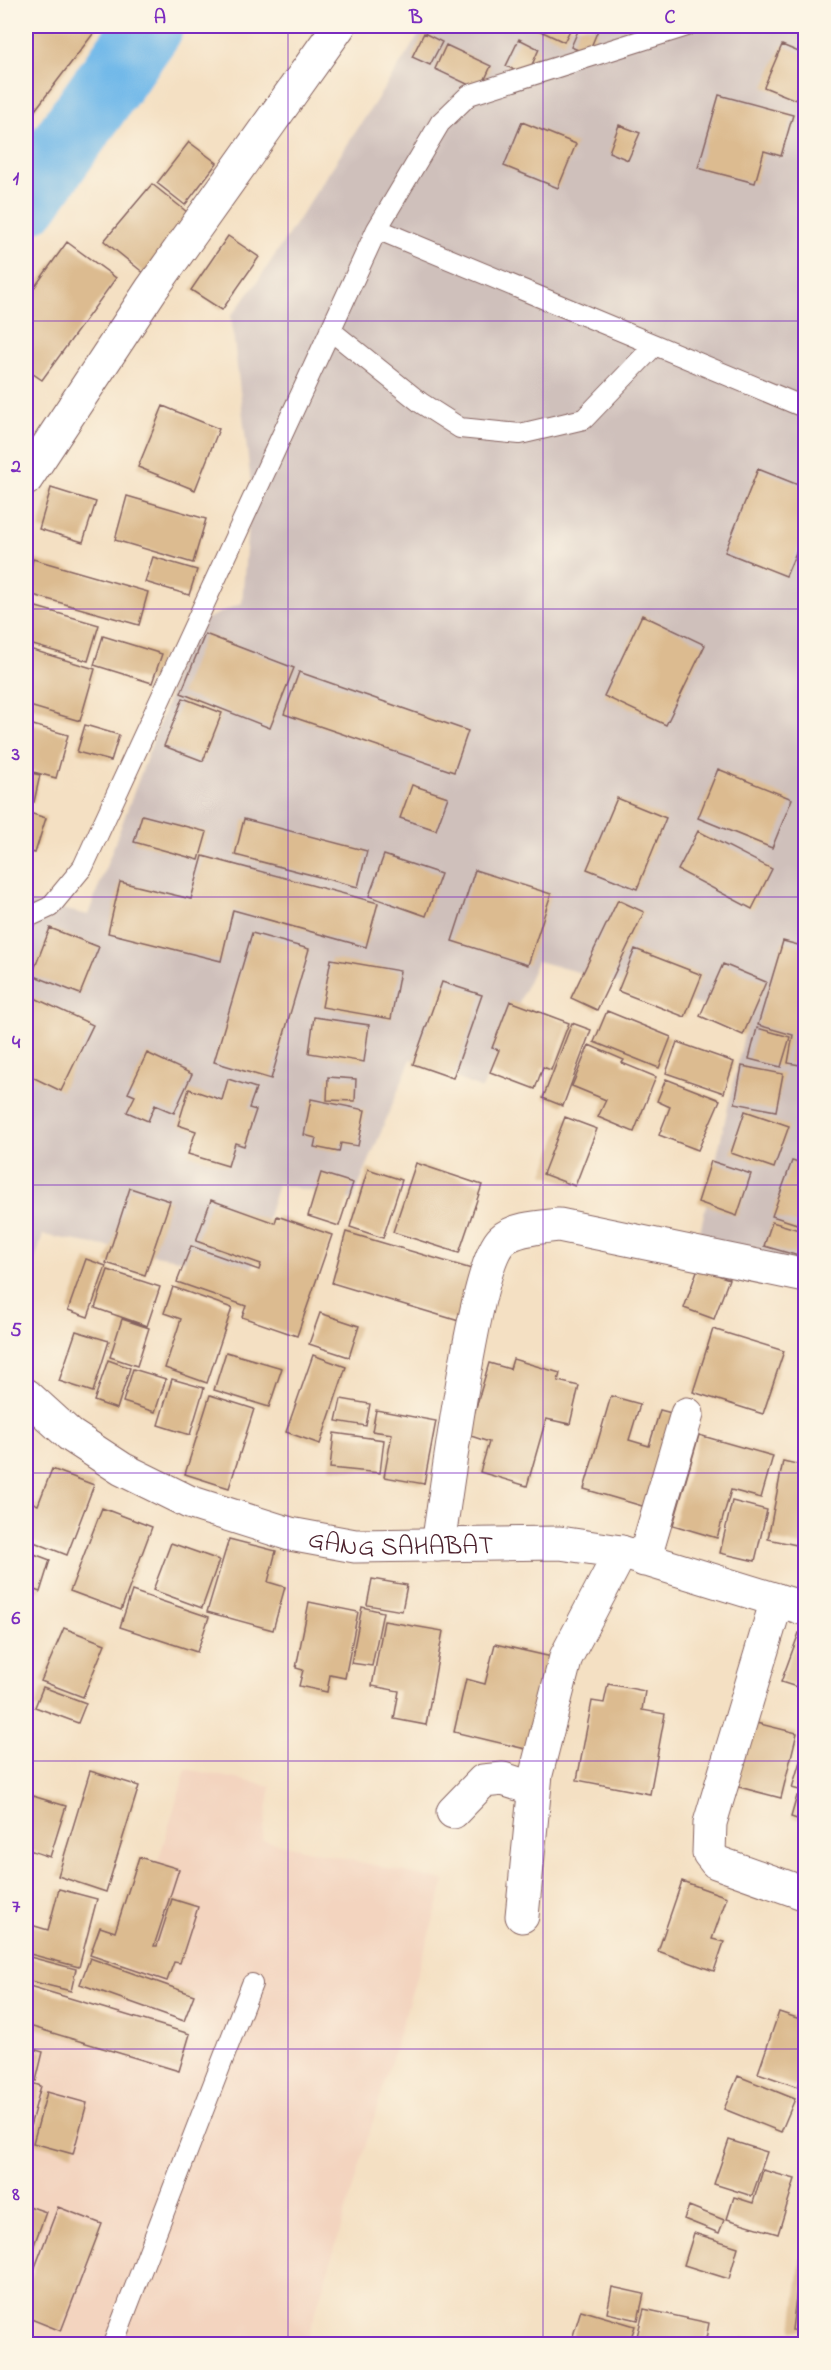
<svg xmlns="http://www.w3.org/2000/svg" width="831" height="2370" viewBox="0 0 831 2370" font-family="'Indie Flower',sans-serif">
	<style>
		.built { fill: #f3d4bf }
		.industrial { fill: #cfc0bb }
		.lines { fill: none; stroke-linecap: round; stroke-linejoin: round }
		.river { stroke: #72b9e9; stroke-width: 69 }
		.building { fill: #dcbb90 }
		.lane-casing { stroke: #866360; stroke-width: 22 }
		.street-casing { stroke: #866360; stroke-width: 35 }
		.lane { stroke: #fff; stroke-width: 20 }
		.street { stroke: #fff; stroke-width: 33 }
		.grid { fill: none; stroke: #7b2cbf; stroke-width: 1.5; stroke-opacity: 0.55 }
		.labels { text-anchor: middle; stroke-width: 5; stroke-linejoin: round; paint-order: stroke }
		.street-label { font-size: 26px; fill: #4a1f2b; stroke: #fcf5e5 }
		.neatline { fill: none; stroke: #7b2cbf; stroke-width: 2 }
		.grid-label { font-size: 20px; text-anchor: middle; font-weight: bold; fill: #7b2cbf }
	</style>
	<rect width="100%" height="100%" fill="#fcf5e5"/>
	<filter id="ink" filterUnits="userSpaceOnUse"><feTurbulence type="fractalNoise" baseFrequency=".0167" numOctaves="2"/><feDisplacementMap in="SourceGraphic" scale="12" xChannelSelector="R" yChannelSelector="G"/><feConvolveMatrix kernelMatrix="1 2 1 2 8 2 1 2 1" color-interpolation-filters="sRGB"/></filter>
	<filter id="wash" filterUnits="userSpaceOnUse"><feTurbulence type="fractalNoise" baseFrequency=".008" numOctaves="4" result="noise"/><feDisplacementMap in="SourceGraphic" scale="24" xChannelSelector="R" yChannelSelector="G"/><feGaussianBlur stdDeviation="1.35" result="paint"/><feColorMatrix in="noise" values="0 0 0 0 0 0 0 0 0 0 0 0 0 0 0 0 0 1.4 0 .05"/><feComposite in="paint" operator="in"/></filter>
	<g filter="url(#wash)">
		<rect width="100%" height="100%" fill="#f4e0c3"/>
		<path class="built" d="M186,1769l85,17 -9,54 183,41 -139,463h-280v-327l78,23z"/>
		<path class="industrial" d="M425,26h78l13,3 2,-3h287v1247l-108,-28 51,-227 -211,-57 -55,128 -71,-30 -58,141 -75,-16 -27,88 -208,-37 -17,52v-386l62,14 80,-214 16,-72 58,-26 9,-120 -20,-167 23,-29z"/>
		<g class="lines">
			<path class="river" d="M26,200l123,-174"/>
		</g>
		<g id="blocks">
			<path class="building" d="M26,26h73l-73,96z
				M530,26h42l-8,16z
				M580,26l18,4 -10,24 -17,-7z
				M626,26h19l-3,6z
				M424,33l18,9 -12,23 -18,-8z
				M519,39l20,10 -12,27 -21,-10z
				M446,45l45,21 -11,24 -45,-21z
				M782,45l24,10v49l-42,-17z
				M719,95l74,20 -12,41 -17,-5 -9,32 -57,-15z
				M522,122l54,22 -18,44 -54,-22z
				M619,125l21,8 -12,27 -19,-8z
				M189,142l28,21 -32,42 -28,-22z
				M152,184l40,32 -47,58 -41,-33z
				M228,236l31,21 -37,53 -31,-20z
				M67,242l49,36 -74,102 -16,-11v-70z
				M163,406l56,23 -24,61 -57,-23z
				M758,469l48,19v41l-20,47 -61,-24z
				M51,488l45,14 -13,40 -44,-13z
				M127,496l79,23 -13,44 -78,-23z
				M153,557l44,13 -8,25 -44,-13z
				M33,559l115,33 -9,33 -113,-32z
				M26,604l73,21 -11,36 -62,-18z
				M642,615l63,30 -39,80 -62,-29z
				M205,634l89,34 -24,60 -89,-35z
				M103,636l59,18 -10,29 -58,-18z
				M26,648l69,21 -15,52 -54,-16z
				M299,672l169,59 -14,41 -170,-58z
				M183,698l39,15 -19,48 -39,-15z
				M26,723l42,12 -12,43 -30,-8z
				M85,725l34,10 -8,26 -34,-9z
				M718,769l74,30 -20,49 -74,-30z
				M26,772l14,3 -6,27 -8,-2z
				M412,785l36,12 -12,33 -36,-12z
				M617,798l49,20 -29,71 -50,-20z
				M26,812l20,6 -11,35 -9,-2z
				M142,815l65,17 -8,28 -65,-18z
				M244,819l123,32 -9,36 -123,-32z
				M698,831l74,38 -20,40 -74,-39z
				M384,855l57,19 -15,42 -57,-20z
				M203,856l175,47 -12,44 -133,-37 -12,51 -113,-28 12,-51 71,17z
				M475,870l76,24 -23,71 -76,-24z
				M618,900l26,12 -47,98 -26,-12z
				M50,928l49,19 -19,47 -48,-19z
				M252,933l57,16 -38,130 -57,-17z
				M783,941l23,6v119l-18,-3 5,-28 -35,-10z
				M635,949l67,26 -17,42 -67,-26z
				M331,959l69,12 -9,48 -69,-12z
				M723,964l43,18 -23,53 -43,-19z
				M442,982l40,13 -29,83 -40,-14z
				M26,994l67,31 -32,66 -35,-17z
				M510,1001l59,22 -18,47 -8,-3 -8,22 -45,-17 9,-22 -7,-2z
				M607,1011l64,26 -12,31 -65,-26z
				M314,1017l55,8 -5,37 -55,-9z
				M572,1023l19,7 -28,76 -20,-8z
				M757,1028l33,9 -9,30 -32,-8z
				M677,1042l57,20 -10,31 -58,-20z
				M589,1045l35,15 -2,3 34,14 -22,55 -36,-15 8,-17 -34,-14z
				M147,1053l45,21 -18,39 -19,-8 -7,16 -21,-9 8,-16 -7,-3z
				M742,1066l41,8 -7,37 -41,-8z
				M328,1077l28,2 -1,22 -28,-1z
				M228,1079l28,9 -7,20 7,2 -12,36 -9,-3 -7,23 -40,-12 8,-23 -18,-6 11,-36 33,11z
				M666,1079l54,21 -22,50 -39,-15 11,-28 -13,-6z
				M311,1099l54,11 -7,36 -17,-3 -2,9 -25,-5 2,-9 -12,-3z
				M745,1111l44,15 -15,42 -43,-15z
				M565,1117l32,12 -22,57 -32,-12z
				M711,1161l40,13 -14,42 -39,-14z
				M792,1161l14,4v33l-9,26 -25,-8z
				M416,1163l66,22 -23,68 -66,-21z
				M368,1169l34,11 -19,58 -33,-11z
				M321,1173l32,10 -14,43 -31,-10z
				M130,1188l40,13 -25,74 -39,-12z
				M211,1200l64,23 2,-7 55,19 -35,101 -55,-19 4,-11 -69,-24 14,-36 68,24 2,-6 -65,-23z
				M806,1208v18l-6,-2z
				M772,1222l34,10v26l-42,-12z
				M346,1232l129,38 -16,51 -127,-38z
				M86,1259l20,7 -18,51 -20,-7z
				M698,1268l31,11 -15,40 -30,-11z
				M108,1270l52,17 -13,39 -52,-18z
				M173,1287l59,21 -25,75 -42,-15 16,-49 -17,-6z
				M320,1313l39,13 -10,31 -40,-13z
				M122,1319l27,9 -12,38 -27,-9z
				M713,1329l71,22 -21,63 -70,-22z
				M76,1331l33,10 -16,51 -34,-11z
				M226,1352l56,16 -13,39 -55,-17z
				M313,1355l33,12 -26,77 -34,-12z
				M513,1359l47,14 -2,8 21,5 -9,38 -24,-5 -19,67 -47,-14 9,-30 -21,-7 21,-72 21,6z
				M108,1360l22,8 -13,41 -23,-8z
				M133,1369l33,10 -11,33 -32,-10z
				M172,1379l32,9 -14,47 -32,-10z
				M210,1395l44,14 -25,79 -44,-14z
				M611,1396l29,8 -11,36 20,6 11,-36 23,6 -27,94 -72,-21z
				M341,1399l29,5 -4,22 -30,-5z
				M376,1410l60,11 -12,63 -40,-7 8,-43 -20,-3z
				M334,1433l50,7 -4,33 -50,-5z
				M699,1435l74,21 -12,42 -30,-8 -14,48 -44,-13z
				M783,1461l23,5v81l-38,-8z
				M52,1469l42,16 -27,70 -41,-16v-39l12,5z
				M732,1501l35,9 -12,51 -35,-8z
				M102,1508l50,19 -31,83 -51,-19z
				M229,1539l47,12 -8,31 17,5 -12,43 -66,-18z
				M171,1543l48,17 -17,48 -49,-18z
				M26,1551l24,9 -10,32 -14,-5z
				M372,1579l35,6 -5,26 -35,-6z
				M132,1591l77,26 -12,35 -77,-25z
				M26,1596l5,1 -5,14z
				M309,1602l49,10 -13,66 -15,-3 -3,17 -28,-6 4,-16 -7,-2z
				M362,1607l21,5 -11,54 -21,-3z
				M384,1621l59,10 -17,94 -32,-6 5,-28 -27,-5z
				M64,1628l41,16 -22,53 -42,-16z
				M799,1633l7,2v55l-25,-8z
				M495,1644l57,13 -22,93 -76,-18 12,-53 19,5z
				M608,1684l37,7 -3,19 23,4 -15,80 -73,-14 15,-79 12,2z
				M43,1687l43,16 -8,20 -43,-16z
				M752,1722l45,11 -16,65 -46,-12z
				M806,1741v51l-14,-4z
				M90,1771l49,15 -33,106 -48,-16z
				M26,1794l40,12 -16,51 -24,-8z
				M797,1796l9,2v24l-15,-5z
				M139,1857l40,12 -25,77h3l15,-47 26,8 -18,56 -6,-1 -7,19 -77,-26 10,-28 15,5z
				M682,1881l45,16 -15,42 12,3 -10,29 -56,-20z
				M59,1889l38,10 -18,68 -53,-14 2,-29 20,6z
				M26,1956l50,13 -5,22 -45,-11z
				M90,1958l104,37 -10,26 -104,-37z
				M806,1982v21l-7,-3z
				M26,1985l164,49 -11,37 -153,-46z
				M779,2012l27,9v44l-8,22 -40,-14z
				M26,2047l17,5 -7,29 -10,-2z
				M738,2076l57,23 -14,33 -57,-23z
				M26,2081l15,5 -15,55z
				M47,2092l40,11 -14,51 -40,-11z
				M729,2140l38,12 -15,44 -38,-12z
				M763,2170l32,9 -17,55 -51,-15 7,-22 19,6z
				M26,2205l20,7 -20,55z
				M689,2206l35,14 -5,13 -35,-14z
				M58,2207l44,17 -41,107 -35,-14v-26z
				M694,2233l44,14 -9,32 -45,-14z
				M801,2257l5,1v73l-14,-1z
				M612,2287l32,7 -6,26 -31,-7z
				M644,2309l65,14 -4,21h-70z
				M581,2310l54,16 -6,18h-48l-10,-2z
				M743,2337l28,7h-30z"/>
		</g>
	</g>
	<g filter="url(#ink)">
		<use href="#blocks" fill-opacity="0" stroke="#866360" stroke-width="1.5"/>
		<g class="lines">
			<g class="lane-casing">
				<path id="lane" d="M377,229l429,179
					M330,330l91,73 39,25 60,6 64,-15 71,-74
					M26,918l24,-11 33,-40 294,-638 63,-106 29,-28 218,-69
					M113,2344l139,-360"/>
			</g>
			<g class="street-casing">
				<g id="street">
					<path d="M26,479l125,-189 188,-264"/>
					<path id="s1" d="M26,1395l44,40 52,34 67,33 101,32 65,12 205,-3 61,9 185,57"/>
					<path d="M438,1545c8,-50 36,-279 64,-305 13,-12 40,-13 57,-15l247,51"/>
					<path d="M644,1560l43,-146"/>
					<path d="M777,1600l-67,223 -1,30 7,9 90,32"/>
					<path d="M453,1812l30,-31 20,-2 31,10"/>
					<path d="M522,1916l14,-142 30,-117 55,-105"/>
				</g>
			</g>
			<use href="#lane" class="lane"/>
			<use href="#street" class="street"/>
		</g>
	</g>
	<path class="grid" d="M288,26v2318M543,26v2318M26,321h780M26,609h780M26,897h780M26,1185h780M26,1473h780M26,1761h780M26,2049h780"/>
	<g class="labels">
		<g class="street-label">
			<text dy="9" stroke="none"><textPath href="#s1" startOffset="414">GANG SAHABAT</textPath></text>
		</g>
	</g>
	<rect width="831" height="2370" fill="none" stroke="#fcf5e5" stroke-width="66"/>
	<rect x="33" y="33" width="765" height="2304" class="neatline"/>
	<g class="grid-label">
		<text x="160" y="23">A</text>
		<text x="416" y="23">B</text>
		<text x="670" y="23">C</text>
		<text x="16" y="184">1</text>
		<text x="16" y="472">2</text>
		<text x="16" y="760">3</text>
		<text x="16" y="1048">4</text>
		<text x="16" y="1336">5</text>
		<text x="16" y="1624">6</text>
		<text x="16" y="1912">7</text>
		<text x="16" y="2200">8</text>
	</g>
</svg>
